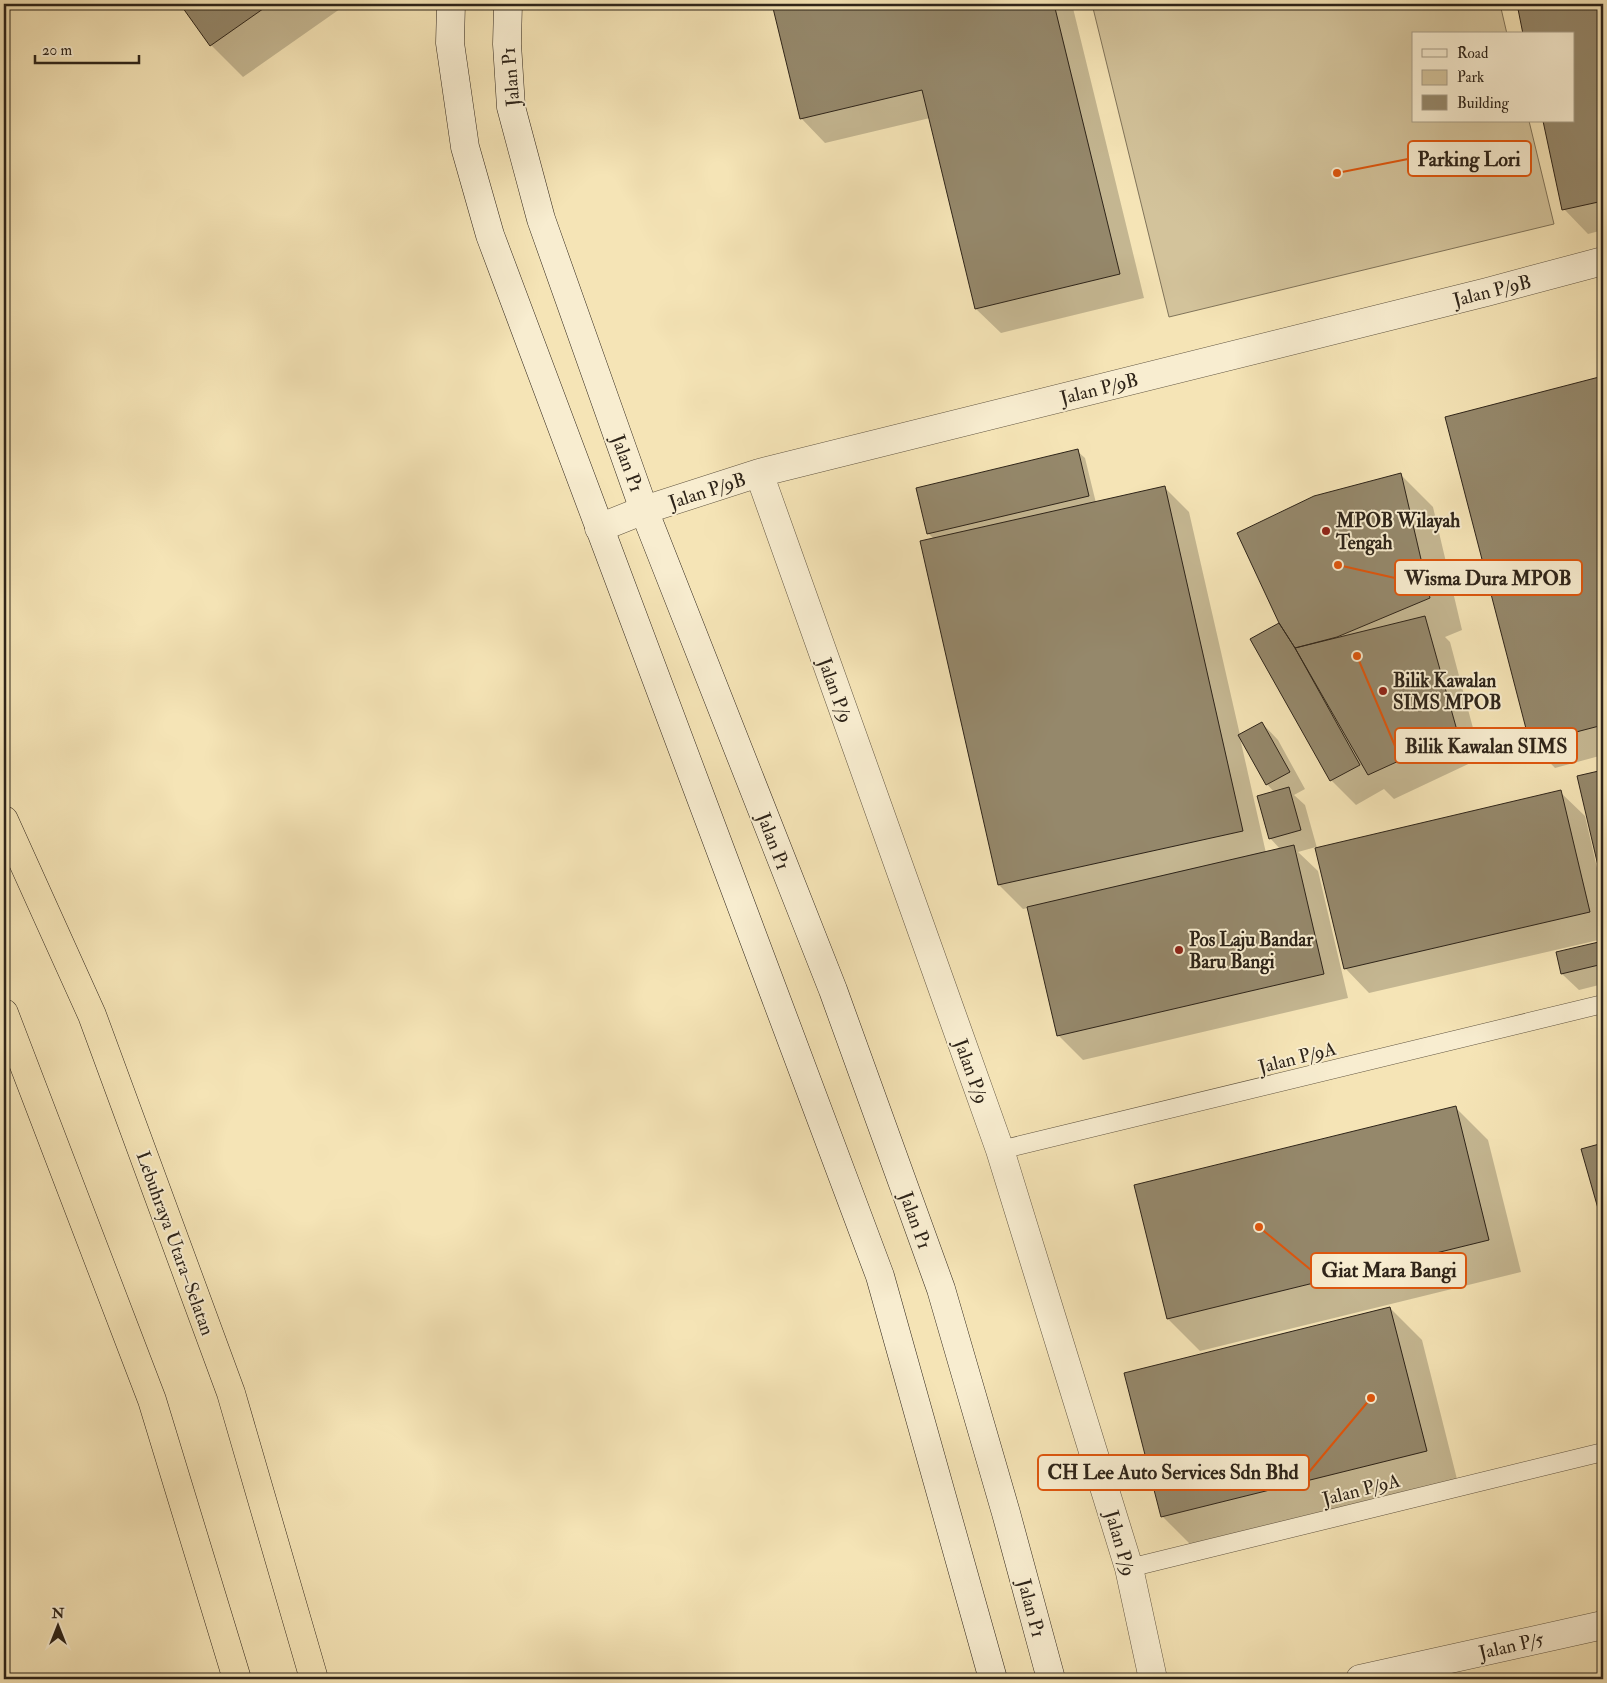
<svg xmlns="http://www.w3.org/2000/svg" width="1607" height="1683" viewBox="0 0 1607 1683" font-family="'IM FELL Double Pica',serif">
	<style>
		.green { fill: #d3c39b; stroke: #80745a }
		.shadow { fill: #0003; fill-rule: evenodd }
		.building { fill: #95886b; stroke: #2e2419 }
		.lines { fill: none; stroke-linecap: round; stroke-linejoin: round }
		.service-casing { stroke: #605440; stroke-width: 19 }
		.minor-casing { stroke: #605440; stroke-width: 29 }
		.secondary-casing { stroke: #2e2419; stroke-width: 29 }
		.motorway-casing { stroke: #2e2419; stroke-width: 29 }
		.service { stroke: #f8edd0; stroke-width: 18 }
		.minor { stroke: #f8edd0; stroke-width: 28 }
		.secondary { stroke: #f8edd0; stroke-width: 28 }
		.motorway { stroke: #f5e4b6; stroke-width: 28 }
		.poi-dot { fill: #8f2418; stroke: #f8edd0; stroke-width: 2 }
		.labels { text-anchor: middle; stroke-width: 4; stroke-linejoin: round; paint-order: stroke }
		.street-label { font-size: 19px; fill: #2e2419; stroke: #f8edd0 }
		.poi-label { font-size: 19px; font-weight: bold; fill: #2e2419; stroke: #f8edd0; text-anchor: start }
		.leader { fill: none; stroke: #df560d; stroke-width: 2 }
		.callout-dot { fill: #df560d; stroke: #f8edd0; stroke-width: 2 }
		.callout { fill: #f8edd0; stroke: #df560d; stroke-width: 2 }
		.callout-label { font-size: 20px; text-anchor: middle; font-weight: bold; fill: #2e2419 }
	</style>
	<rect width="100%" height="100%" fill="#f5e4b6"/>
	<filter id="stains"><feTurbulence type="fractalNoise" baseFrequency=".004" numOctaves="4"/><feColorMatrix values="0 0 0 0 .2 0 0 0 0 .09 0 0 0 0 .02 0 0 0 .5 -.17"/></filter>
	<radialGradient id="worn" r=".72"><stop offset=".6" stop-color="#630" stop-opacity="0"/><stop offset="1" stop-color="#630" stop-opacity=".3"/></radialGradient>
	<path class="green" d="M1092,4h408l7,30h-94v87h116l25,103 -385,93z"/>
	<path class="shadow" d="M182,4h165l-104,73 -32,-32z
		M773,4h299l72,294 -143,35 -25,-24 -46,-191 -105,25 -24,-25z
		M1518,4h85v226l-15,4 -24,-25 9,-88v-87h-49z
		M1603,377v378l-48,13 -24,-25 -84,-326z
		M1077,451l8,7 11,45 68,-16 25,25 51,223 22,-12 16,17 27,49 -11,6 11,10 12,43 243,-56 25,24 18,78v45l-234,54 -24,-25 -29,-121 -18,5 20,19 30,127 -265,62 -25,-25 -30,-127 -5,1 -24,-24 -65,-346 -6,-6zM1240,738l27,46 8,9 -5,45 11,12 -15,3z
		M1401,475l32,32 29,123 -17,7 5,5 31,116 -87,41 -10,-10 -28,16 -25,-25 -79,-140 29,-17z
		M1603,771v111l-25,-105z
		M1603,942v42l-24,6 -17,-16 -4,-21z
		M1456,1108l32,32 33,132 -321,79 -32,-32 -33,-133z
		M1603,1144v77l-20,-71z
		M1390,1308l32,32 36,143 -264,65 -32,-32z"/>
	<path class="building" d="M180,4h90l-60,42z
		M772,4h282l66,270 -145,35 -53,-219 -122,29z
		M1517,4h86v197l-41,9 -19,-89h30v-87h-50z
		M1603,376v349l-73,19 -85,-327z
		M1078,449l11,47 -162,38 -11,-46z
		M1401,473l29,125 -93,39 -42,11 -16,-25 -42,-90 77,-37z
		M1165,486l78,345 -245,54 -78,-344z
		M1425,616l33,118 -90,41 -73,-127z
		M1279,623l16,25 65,117 -30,16 -80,-142z
		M1262,722l28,50 -24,13 -28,-50z
		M1603,770v117l-26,-111z
		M1289,787l12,43 -32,9 -12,-43z
		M1561,790l29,122 -246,57 -29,-121z
		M1294,845l30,129 -267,62 -30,-129z
		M1603,941v23l-42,10 -5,-22z
		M1456,1106l33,134 -322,79 -33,-134z
		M1603,1143v83l-22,-77z
		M1390,1307l37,144 -266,66 -37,-144z"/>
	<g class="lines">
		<g class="service-casing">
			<path id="service" d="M1000,1150l603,-146
				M1129,1568l474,-116"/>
		</g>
		<g class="minor-casing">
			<path id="minor" d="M759,473l241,677 129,418 24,111
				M599,528l45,-18 115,-37 728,-181 116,-31
				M1360,1679l243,-54"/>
		</g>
		<g class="secondary-casing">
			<path id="secondary" d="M451,4l-1,39 15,104 25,88 390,1041 113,403
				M508,4l-1,40 4,63 30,112 103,291 189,480 108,299 65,224 45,166"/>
		</g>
		<g class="motorway-casing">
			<path id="motorway" d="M4,820l88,195 139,378 83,286
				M4,1013l148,387 85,279"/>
		</g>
		<use href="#service" class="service"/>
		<use href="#minor" class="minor"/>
		<use href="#secondary" class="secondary"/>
		<use href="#motorway" class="motorway"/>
	</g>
	<g class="poi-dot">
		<circle cx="1326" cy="531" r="5"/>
		<circle cx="1383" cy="691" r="5"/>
		<circle cx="1179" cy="950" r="5"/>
	</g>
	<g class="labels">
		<g class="street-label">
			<text transform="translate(510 77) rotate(-95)" y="7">Jalan P1</text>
			<text transform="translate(1492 290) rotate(-14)" y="7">Jalan P/9B</text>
			<text transform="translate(1099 388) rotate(-14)" y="7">Jalan P/9B</text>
			<text transform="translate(628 463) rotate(70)" y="7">Jalan P1</text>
			<text transform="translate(707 490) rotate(-18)" y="7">Jalan P/9B</text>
			<text transform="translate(836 690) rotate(70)" y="7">Jalan P/9</text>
			<text transform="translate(774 841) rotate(69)" y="7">Jalan P1</text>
			<text transform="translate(1297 1057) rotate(-14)" y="7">Jalan P/9A</text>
			<text transform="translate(972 1071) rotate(70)" y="7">Jalan P/9</text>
			<text transform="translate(916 1220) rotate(70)" y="7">Jalan P1</text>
			<text transform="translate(176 1243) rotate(70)" y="7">Lebuhraya Utara–Selatan</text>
			<text transform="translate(1361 1489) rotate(-14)" y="7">Jalan P/9A</text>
			<text transform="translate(1121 1543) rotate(74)" y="7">Jalan P/9</text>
			<text transform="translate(1032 1608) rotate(75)" y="7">Jalan P1</text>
			<text transform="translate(1511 1645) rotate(-13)" y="7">Jalan P/5</text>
		</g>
		<g class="poi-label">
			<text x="1336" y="527">MPOB Wilayah<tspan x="1336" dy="22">Tengah</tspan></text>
			<text x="1393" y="687">Bilik Kawalan<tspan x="1393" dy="22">SIMS MPOB</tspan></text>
			<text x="1189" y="946">Pos Laju Bandar<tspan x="1189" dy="22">Baru Bangi</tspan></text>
		</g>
	</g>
	<path class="leader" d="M1337 173L1408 159M1338 565L1395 578M1357 656L1395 746M1259 1227L1311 1270M1371 1398L1309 1472"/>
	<g class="callout-dot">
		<circle cx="1337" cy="173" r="5"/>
		<circle cx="1338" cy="565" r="5"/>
		<circle cx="1357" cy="656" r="5"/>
		<circle cx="1259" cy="1227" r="5"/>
		<circle cx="1371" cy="1398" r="5"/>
	</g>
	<g class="callout">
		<rect x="1408" y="141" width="123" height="35" rx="5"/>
		<rect x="1395" y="560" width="187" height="35" rx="5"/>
		<rect x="1395" y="728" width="182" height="35" rx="5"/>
		<rect x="1311" y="1253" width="155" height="35" rx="5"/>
		<rect x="1038" y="1455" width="271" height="35" rx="5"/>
	</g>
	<g class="callout-label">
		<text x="1469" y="166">Parking Lori</text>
		<text x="1488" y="585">Wisma Dura MPOB</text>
		<text x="1486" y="753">Bilik Kawalan SIMS</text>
		<text x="1389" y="1277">Giat Mara Bangi</text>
		<text x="1173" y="1479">CH Lee Auto Services Sdn Bhd</text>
	</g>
	<rect width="1607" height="1683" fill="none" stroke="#f5e4b6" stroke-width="20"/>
	<rect x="5" y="5" width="1597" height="1673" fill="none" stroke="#2e2419" stroke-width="2.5"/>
	<rect x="10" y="10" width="1587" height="1663" fill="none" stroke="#2e2419"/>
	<rect x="1412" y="32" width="162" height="90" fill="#f8edd0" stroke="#a79d87"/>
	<rect x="1422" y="49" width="25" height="8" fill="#f8edd0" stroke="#a79d87"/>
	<text x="1457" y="58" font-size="15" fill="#2e2419">Road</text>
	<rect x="1422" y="70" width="25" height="15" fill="#d3c39b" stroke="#a79d87"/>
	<text x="1457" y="82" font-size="15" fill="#2e2419">Park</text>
	<rect x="1422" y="95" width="25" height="15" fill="#95886b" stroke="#a79d87"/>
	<text x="1457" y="108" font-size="15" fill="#2e2419">Building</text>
	<g transform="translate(58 1626)" stroke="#f8edd0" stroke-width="4" paint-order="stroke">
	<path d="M0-4L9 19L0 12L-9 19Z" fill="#2e2419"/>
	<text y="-8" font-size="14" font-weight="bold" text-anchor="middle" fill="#2e2419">N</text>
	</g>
	<path d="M35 55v8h104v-8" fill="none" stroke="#2e2419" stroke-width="2.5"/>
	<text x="42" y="55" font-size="15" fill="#2e2419" stroke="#f8edd0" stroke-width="4" paint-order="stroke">20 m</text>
	<rect width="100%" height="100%" filter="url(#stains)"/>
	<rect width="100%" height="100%" fill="url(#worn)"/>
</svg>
